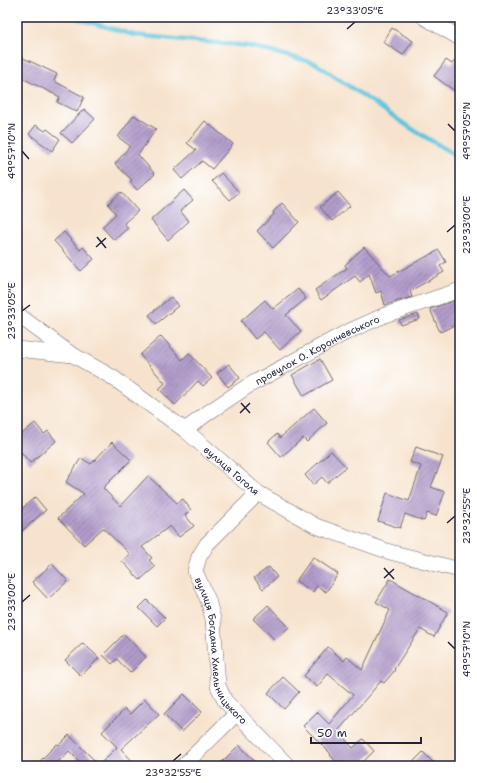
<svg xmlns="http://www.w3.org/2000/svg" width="477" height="783" viewBox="0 0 477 783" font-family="'Shantell Sans',sans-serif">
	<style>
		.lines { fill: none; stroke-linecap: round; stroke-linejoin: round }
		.stream { stroke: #5fc4dd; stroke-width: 4.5 }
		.building { fill: url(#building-hatch) }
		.street-casing { stroke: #6d666e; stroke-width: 16 }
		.street { stroke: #fff; stroke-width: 15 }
		.ticks { fill: none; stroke: #22223b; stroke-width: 1.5 }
		.labels { text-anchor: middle; stroke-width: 3; stroke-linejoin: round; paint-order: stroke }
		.street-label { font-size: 10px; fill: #22223b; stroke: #fff }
		.neatline { fill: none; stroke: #22223b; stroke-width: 1.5 }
		.ticks-label { font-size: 10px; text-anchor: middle; fill: #22223b }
	</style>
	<defs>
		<pattern id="building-hatch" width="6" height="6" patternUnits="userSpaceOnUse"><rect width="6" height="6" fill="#b19bca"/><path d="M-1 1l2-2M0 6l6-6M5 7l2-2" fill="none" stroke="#907ea5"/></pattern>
	</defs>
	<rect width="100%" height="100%" fill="#fff"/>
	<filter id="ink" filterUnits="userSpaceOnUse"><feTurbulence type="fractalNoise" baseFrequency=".025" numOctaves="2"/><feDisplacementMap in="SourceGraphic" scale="8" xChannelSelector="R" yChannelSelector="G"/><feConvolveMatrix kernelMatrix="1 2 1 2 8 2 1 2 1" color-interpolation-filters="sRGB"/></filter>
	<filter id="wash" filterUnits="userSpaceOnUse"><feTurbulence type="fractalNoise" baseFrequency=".012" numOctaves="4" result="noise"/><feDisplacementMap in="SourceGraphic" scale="16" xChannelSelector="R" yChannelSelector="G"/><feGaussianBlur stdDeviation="0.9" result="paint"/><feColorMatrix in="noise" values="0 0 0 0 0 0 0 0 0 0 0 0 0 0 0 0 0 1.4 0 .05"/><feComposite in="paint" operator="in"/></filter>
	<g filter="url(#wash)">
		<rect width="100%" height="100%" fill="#f7e3cd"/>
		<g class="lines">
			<path class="stream" d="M73,17l61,18 115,11 66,17 94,64 51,31"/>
		</g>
		<g id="blocks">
			<path class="building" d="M392,28l21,13 -10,14 -20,-13z
				M460,54v41l-26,-19 12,-16 6,4z
				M19,56l38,18 -3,7 30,16 -7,15 -20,-10 3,-5 -40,-20z
				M84,109l11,10 -23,24 -11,-10z
				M134,115l22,14 -18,26 17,19 -18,16 -7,-8 2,-2 -17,-16 15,-18 -12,-9z
				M205,121l28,23 -21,25 -10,-8 -20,18 -8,-9 22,-20 -9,-7z
				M36,125l9,6 2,-2 13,10 -8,12 -23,-17z
				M221,173l18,19 -9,8 -18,-19z
				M184,190l9,10 -13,11 9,10 -21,19 -17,-20z
				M121,192l17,19 -14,12 4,5 -14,12 -12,-13 14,-13 -8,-10z
				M338,192l12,14 -18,15 -12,-14z
				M282,203l17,19 -26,26 -16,-17 17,-17 -1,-2z
				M64,232l16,18 3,-3 11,12 -13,12 -27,-30z
				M364,247l26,29 49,-26 7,12 -6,4 4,6 -34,19 2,6 -27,8 -4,-14 -5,2 -7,-19 -9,8 -5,-6 -34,24 -6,-10 32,-22 -2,-3z
				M298,289l8,10 -20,16 15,16 -21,19 -16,-18 -9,7 -14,-18 24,-21 8,9z
				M171,297l7,9 -22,18 -7,-9z
				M460,299v24l-20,9 -10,-23z
				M418,314l2,5 -19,6 -2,-5z
				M161,336l21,24 7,-7 23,25 -9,8 -5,-5 -23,24 -16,-16 6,-6 -25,-28z
				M320,359l12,21 -28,16 -12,-21z
				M229,364l11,14 -12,9 -11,-14z
				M314,408l13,15 -20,19 -4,-4 -22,19 -13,-15 9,-8 3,4z
				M35,423l9,11 4,-3 8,10 -26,22 -13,-16v-9z
				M112,442l19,18 -28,28 17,18 28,-30 29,27 6,-4 8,11 -6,5 9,11 -15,11 -9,-11 -28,21 10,11 -3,2 6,7 -15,13 -18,-19 8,-7 -27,-26 -19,17 -26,-27 26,-24 -18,-12 15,-24 10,6z
				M416,447l27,10 -12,30 14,5 -9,24 -9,-3 -3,8 -19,-7 -5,14 -22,-7 9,-28 22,8 12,-35 -11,-4z
				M331,451l15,16 -19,16 -5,-6 -9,8 -8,-10z
				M35,497l11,13 -29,25v-22z
				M313,557l25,17 -12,18 -9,-6 -4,6 -17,-11z
				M52,564l16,17 -20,18 -16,-17z
				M269,567l8,10 -14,12 -9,-11z
				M390,579l58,33 -14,25 -14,-8 -26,40 1,1 -11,13 -3,-2 -43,50 15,17 10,-9 11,12 -15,15h-19l-10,-11 1,-1 -28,-28 14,-14 12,12 24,-29 -25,-21 -11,13 -13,-11 24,-29 16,14 3,-4 15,13 28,-60 -14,-8z
				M147,600l18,18 -8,8 -18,-18z
				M268,605l21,22 -14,13 -22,-21z
				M124,634l22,23 -16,16 -13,-14 -5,5 -9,-9z
				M83,643l16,15 -18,18 -16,-16z
				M283,677l16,15 -15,17 -16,-16z
				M184,694l18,18 -20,20 -18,-18z
				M145,699l14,15 -38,35 16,17h-53l-15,-15 -15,15h-19l22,-22 2,1 10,-10 30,30 18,-18 -15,-15 23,-23 5,5z
				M239,745l21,21h-42z
				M423,752l14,14h-28z"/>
		</g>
	</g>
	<g filter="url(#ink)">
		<use href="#blocks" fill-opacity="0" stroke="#6d666e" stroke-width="1"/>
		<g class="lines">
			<g class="street-casing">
				<g id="street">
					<path d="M424,17l36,21"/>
					<path d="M17,314l55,41"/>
					<path id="s1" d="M17,349l56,6 39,22 73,53 73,63 58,33 74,26 70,18"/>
					<path id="s2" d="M185,430l24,-18 39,-26 97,-53 40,-18 75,-25"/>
					<path id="s3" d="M258,493l-51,51 -8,13 -4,14 13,29 5,19 5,67 7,15 63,65"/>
					<path d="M183,766l53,-52"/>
				</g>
			</g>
			<use href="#street" class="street"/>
		</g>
	</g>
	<path class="ticks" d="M347,29l8,-7M448,124l7,7M22,151l7,8M447,232l8,-7M97,237l9,11M96,247l10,-9M22,311l8,-6M241,403l9,10M240,413l10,-10M447,523l8,-7M384,568l10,11M384,578l10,-9M22,602l8,-7M448,642l7,7M173,761l8,-7"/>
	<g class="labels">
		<g class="street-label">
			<text dy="4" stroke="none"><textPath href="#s2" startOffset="155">провулок О. Корончевського</textPath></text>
			<text dy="4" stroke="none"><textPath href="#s1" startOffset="253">вулиця Гоголя</textPath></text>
			<text dy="4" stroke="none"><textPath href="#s3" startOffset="188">вулиця Богдана Хмельницького</textPath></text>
		</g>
	</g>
	<rect width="477" height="783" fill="none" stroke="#fff" stroke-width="44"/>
	<path d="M311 737v6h110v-6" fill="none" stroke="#22223b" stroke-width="2"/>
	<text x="317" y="737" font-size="12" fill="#22223b" stroke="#ffffff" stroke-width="3" paint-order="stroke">50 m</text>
	<rect x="22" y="22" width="433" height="739" class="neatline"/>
	<g class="ticks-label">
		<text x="355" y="14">23°33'05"E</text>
		<text transform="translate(466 131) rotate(-90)" y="4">49°57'05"N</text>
		<text transform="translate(11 151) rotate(-90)" y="4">49°57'10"N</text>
		<text transform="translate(466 225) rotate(-90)" y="4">23°33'00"E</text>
		<text transform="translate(11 311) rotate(-90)" y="4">23°33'05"E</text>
		<text transform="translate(466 516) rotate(-90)" y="4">23°32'55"E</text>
		<text transform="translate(11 602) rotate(-90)" y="4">23°33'00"E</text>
		<text transform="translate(466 649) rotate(-90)" y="4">49°57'10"N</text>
		<text x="173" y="776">23°32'55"E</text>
	</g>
</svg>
